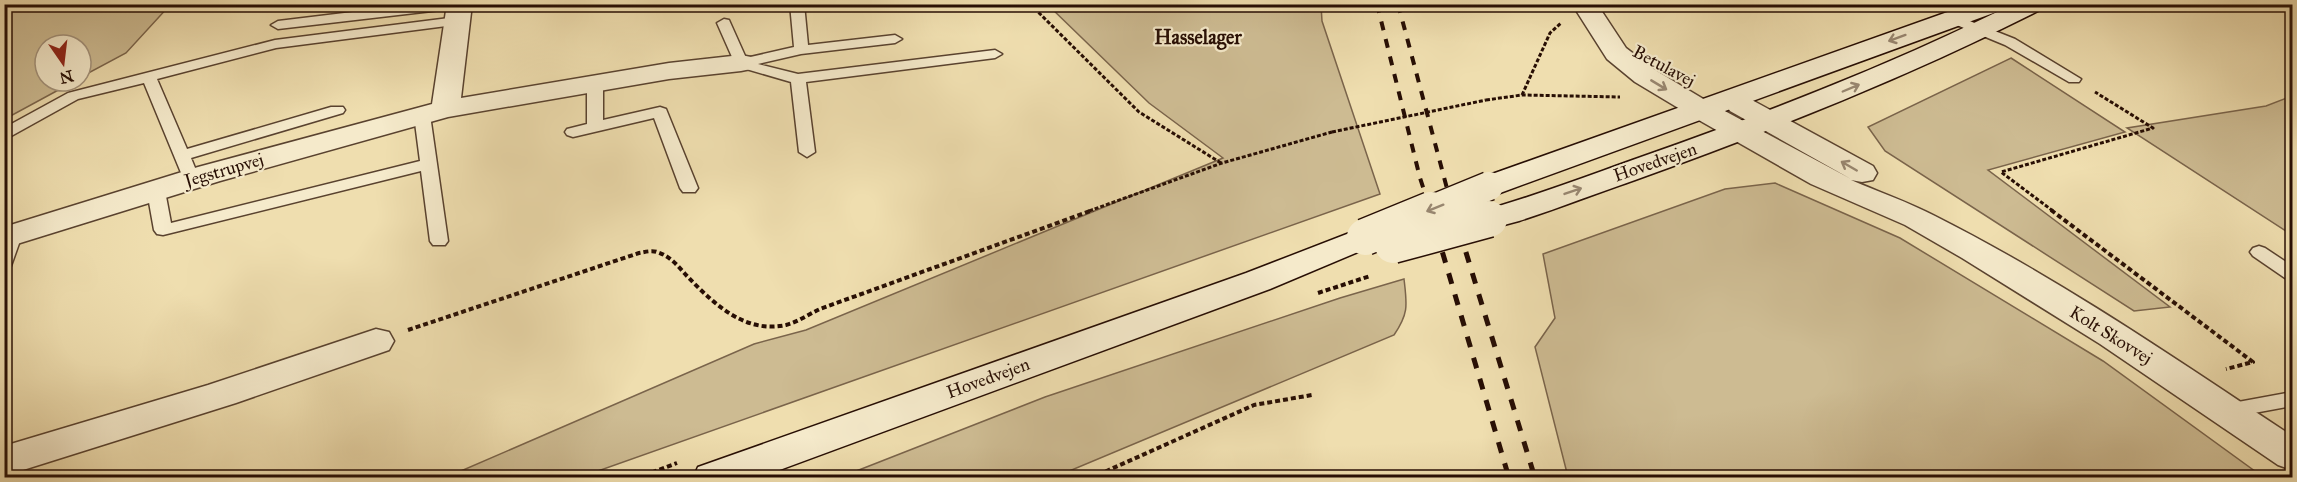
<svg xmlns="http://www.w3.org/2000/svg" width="2297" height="482" viewBox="0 0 2297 482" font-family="'IM FELL Great Primer',serif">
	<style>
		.green { fill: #cdbb92; stroke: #7a644b; stroke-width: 1.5 }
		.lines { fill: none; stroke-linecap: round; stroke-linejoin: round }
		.service-casing { stroke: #59422f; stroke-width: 3 }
		.minor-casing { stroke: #59422f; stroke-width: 3 }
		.tertiary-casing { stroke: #59422f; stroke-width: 3 }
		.secondary-casing { stroke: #270e04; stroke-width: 3 }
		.path-far1 { stroke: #270e04; stroke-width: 3; stroke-dasharray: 4 2; stroke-linecap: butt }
		.path { stroke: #270e04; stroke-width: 4; stroke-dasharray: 5 3; stroke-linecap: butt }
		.service { fill: #f5eacb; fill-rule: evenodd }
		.minor { fill: #f5eacb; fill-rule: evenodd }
		.tertiary { fill: #f5eacb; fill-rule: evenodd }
		.secondary { fill: #f5eacb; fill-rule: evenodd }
		.rail-far1 { stroke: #270e04; stroke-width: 4; stroke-dasharray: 9 9; stroke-linecap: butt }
		.rail { stroke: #270e04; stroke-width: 5; stroke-dasharray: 11 11; stroke-linecap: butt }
		.secondary-bridge-far1-casing { stroke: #270e04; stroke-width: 31; stroke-linecap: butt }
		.secondary-bridge-casing { stroke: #270e04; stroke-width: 39; stroke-linecap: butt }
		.path-bridge { stroke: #270e04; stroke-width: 3; stroke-dasharray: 4 2; stroke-linecap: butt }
		.secondary-bridge-far1 { stroke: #f5eacb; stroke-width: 28 }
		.secondary-bridge { stroke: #f5eacb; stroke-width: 36 }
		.oneway { stroke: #988771 }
		.labels { text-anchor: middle; stroke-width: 4.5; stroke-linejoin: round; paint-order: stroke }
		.street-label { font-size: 18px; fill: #270e04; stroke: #f5eacb }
		.far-district-label { font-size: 20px; font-weight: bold; fill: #270e04; stroke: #f5eacb }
	</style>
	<rect width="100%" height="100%" fill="#efdeaf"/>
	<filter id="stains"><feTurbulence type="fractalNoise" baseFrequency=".00333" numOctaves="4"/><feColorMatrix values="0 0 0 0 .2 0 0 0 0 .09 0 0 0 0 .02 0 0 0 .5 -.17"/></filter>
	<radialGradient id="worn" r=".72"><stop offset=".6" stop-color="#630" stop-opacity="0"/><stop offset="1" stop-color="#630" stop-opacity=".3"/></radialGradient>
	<path class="green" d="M5,4h165v1l-44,48 -45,24v-32h-36v36h30l-70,38z
		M1048,5h273l1,16 58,173 -799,283h-134l307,-133 52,-14 417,-172 -74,-55z
		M2011,58l114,74 -137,38 182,137 -36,4 -249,-160 -17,-24z
		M2292,96v139l-165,-107 139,-22z
		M1775,183l125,55 203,123 160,116h-695l-33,-130 20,-29 -12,-64 182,-65z
		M1404,279c3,26 5,34 -10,56l-339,142h-214l204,-80 295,-99z"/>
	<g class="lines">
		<g class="service-casing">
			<path id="service" d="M419,4h45l-6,4 -180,21 -7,-4 7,-4z
				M790,4h14l4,41 87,-10 7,4 -7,4 -94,11 -43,10 40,10 197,-24 7,4 -7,4 -189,24 9,70 -8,5 -8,-5 -8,-70 -55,-16 -19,-43 7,-4 5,1 17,38 48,-11z
				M1952,14l63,25 66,40 -2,3h-10l-64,-37 -58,-24 -2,-3z
				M457,17l5,1 2,3 -2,3 -186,24 -119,31 30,70 144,-42h12l2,3 -2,3 -152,45 9,22 -2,4h-12l-2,-4 -40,-97 -66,16 -74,41v-12l64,-35 207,-53z
				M595,78l8,5v37l57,-13 6,2 32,79 -3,4h-12l-3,-4 -26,-70 -81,19 -6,-2 -2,-3 2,-3 20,-5v-41z
				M422,110l8,5 18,126 -3,4h-12l-3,-4 -9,-70 -258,64 -6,-1 -3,-4 -7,-39 3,-4h12l3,4 6,32 249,-62 -6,-46z
				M13,230l6,1 3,4 -11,31 -7,2v-34z
				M2259,246l6,2 27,18v14l-7,-2 -32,-22 -3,-4 3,-4z
				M2292,392v14l-65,12 -7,-2 -4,-5 4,-5 7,-2z"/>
		</g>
		<g class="minor-casing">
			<path id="minor" d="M447,4h25l-11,94 208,-35 72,-8 10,2 3,6 -3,6 -10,2 -72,8 -221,38 -228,64 -216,67v-21l194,-60 234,-63z
				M1572,4h25l29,44 29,22 55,33 4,6 -4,6 -10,3 -10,-3 -55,-33 -28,-23z
				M376,329l13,3 5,9 -5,9 -153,53 -232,73v-30l204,-61z"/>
		</g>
		<g class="tertiary-casing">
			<path id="tertiary" d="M1740,96l10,3 123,67 4,7 -4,7 -11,2 -11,-2c28,12 57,22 84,36 125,63 241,143 357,220v34l-14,-5 -178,-121 -138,-86 -57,-33 -94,-41 -121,-69 -4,-6 4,-6 10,-3 10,3 141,76 -121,-68 -4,-6 4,-6z"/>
		</g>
		<g class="secondary-casing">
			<path id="secondary" d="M1970,4h37l-3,4 8,-4h33l-3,5c-132,67 -268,121 -407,171 -38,13 -76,28 -116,41l-30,8 -11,-3 -5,-7 5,-7c55,-15 109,-36 163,-55 122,-43 242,-89 358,-146l-499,182 -11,2 -11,-2 -5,-7 5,-7z
				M1365,227l12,3 4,7 -4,7 -107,45 -512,189h-65l5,-11 548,-194z"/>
		</g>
		<path class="path-far1" d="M1030,4l109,108 82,51
			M1522,95l28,-62 11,-10
			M1486,100l36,-5 98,2
			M1089,211l133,-48 110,-31
			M2053,211l-52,-39 152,-44 -58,-36"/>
		<path class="path" d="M2051,210l202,152 -27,7
			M1318,293l52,-17
			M408,330l231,-77c6,-1 13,-3 18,-1 13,4 21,14 29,23 27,28 58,59 100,50 12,-3 23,-11 34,-16l273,-99
			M637,478l40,-15
			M1091,478l163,-73 58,-10"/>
		<use href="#service" class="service"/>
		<use href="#minor" class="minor"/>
		<use href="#tertiary" class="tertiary"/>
		<use href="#secondary" class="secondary"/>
		<path class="rail-far1" d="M1377,4l43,174 11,33
			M1398,4l55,207"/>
		<path class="rail" d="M1430,210l79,268
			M1453,210l82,268"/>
		<g class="secondary-bridge-far1-casing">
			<path id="secondary-bridge-far1" d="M1428,211l61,-25"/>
		</g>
		<g class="secondary-bridge-casing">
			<path id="secondary-bridge" d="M1365,237l66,-27
				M1393,245l96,-26"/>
		</g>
		<path class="path-bridge" d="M1332,132l154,-32"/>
		<use href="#secondary-bridge-far1" class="secondary-bridge-far1"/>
		<use href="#secondary-bridge" class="secondary-bridge"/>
	</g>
	<defs><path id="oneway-shaft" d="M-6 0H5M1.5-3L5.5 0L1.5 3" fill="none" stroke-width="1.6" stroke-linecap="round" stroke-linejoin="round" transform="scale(1.5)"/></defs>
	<g class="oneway">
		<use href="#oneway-shaft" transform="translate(1897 38) rotate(160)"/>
		<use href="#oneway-shaft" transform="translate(1659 85) rotate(31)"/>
		<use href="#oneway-shaft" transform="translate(1851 88) rotate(-23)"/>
		<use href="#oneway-shaft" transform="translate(1849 166) rotate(-150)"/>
		<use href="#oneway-shaft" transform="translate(1573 191) rotate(-19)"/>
		<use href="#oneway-shaft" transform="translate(1435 208) rotate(158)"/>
	</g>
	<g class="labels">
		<g class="street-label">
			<text transform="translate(1664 66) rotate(28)" y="6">Betulavej</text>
			<text transform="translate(1655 162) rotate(-19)" y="6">Hovedvejen</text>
			<text transform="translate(224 170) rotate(-16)" y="6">Jegstrupvej</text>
			<text transform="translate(2111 335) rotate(32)" y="6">Kolt Skovvej</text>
			<text transform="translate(988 378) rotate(-20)" y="6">Hovedvejen</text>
		</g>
		<g class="far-district-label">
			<text x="1198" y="44">Hasselager</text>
		</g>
	</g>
	<rect width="2297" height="482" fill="none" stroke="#efdeaf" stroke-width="24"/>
	<rect x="6" y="6" width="2285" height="470" fill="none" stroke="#270e04" stroke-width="3"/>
	<rect x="12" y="12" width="2273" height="458" fill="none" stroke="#270e04" stroke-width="1.5"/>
	<g transform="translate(63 63) rotate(166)"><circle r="28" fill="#f5eacb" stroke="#a3927b" stroke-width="1.5"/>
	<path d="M0-4.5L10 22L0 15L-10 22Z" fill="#8f2418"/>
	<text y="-9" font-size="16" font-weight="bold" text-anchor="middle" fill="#270e04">N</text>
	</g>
	<rect width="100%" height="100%" filter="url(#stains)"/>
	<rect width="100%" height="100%" fill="url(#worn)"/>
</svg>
